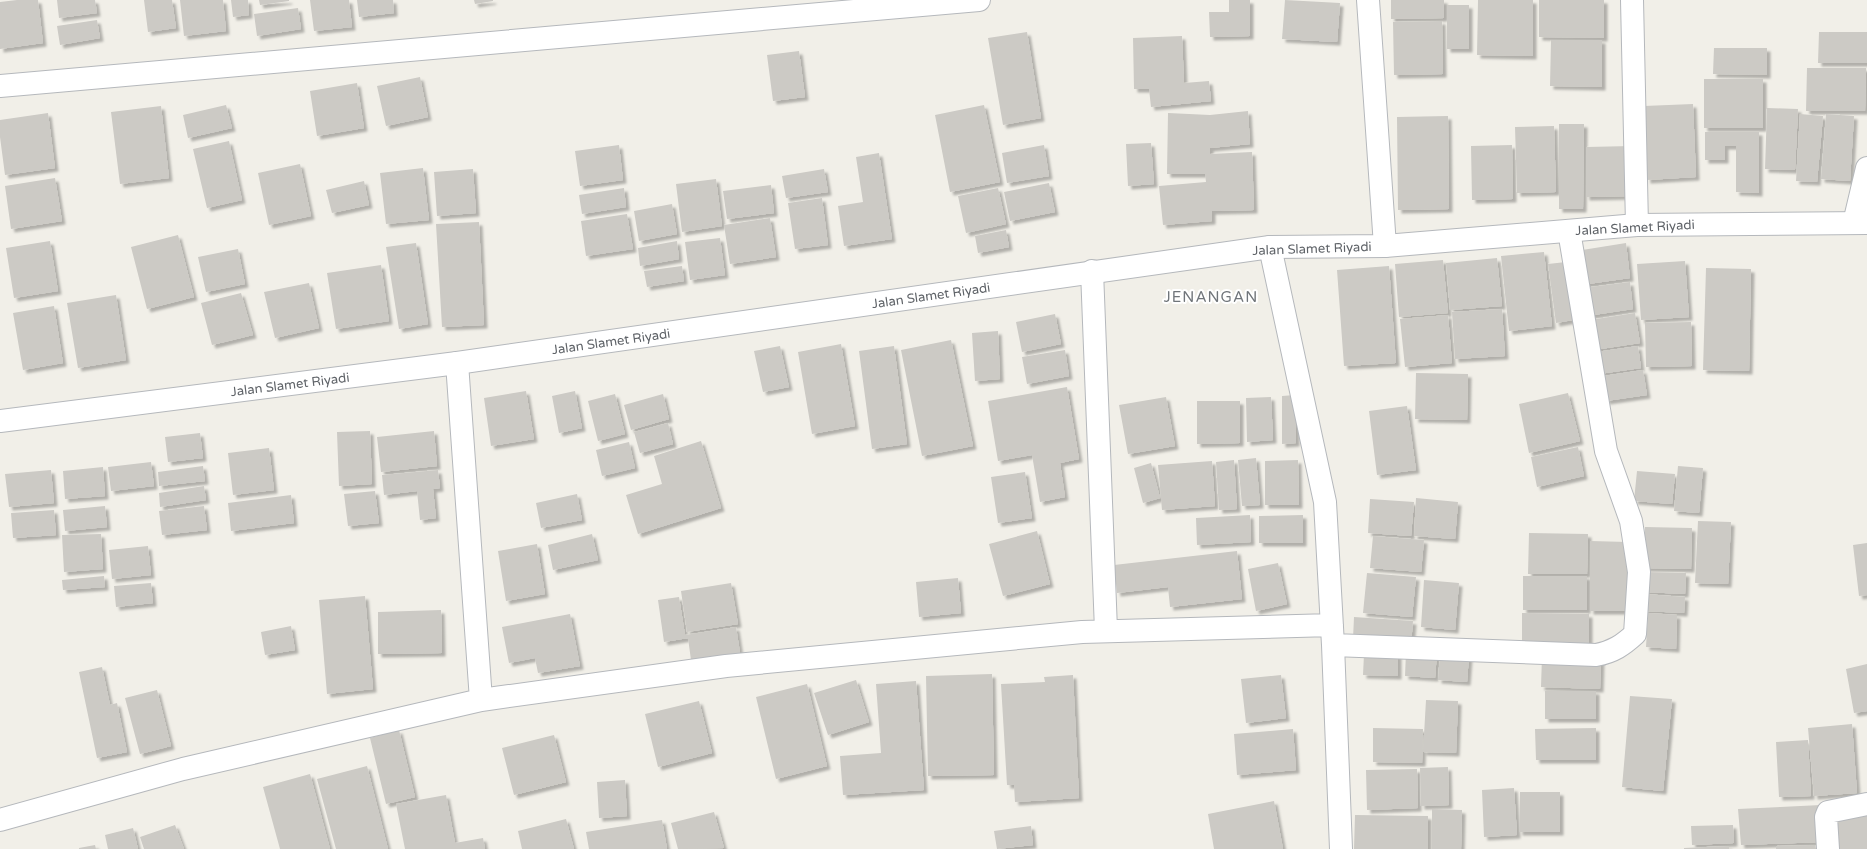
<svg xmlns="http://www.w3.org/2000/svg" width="1867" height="849" viewBox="0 0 1867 849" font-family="'Varela Round',sans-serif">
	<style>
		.building { fill: #cccac5; filter: url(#shadow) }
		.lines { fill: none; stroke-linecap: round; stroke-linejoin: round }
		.minor-casing { stroke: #b5b8bc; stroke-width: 24 }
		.tertiary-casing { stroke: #b5b8bc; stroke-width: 24 }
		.minor { stroke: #fff; stroke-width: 22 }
		.tertiary { stroke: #fff; stroke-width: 22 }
		.labels { text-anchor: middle; stroke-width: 4; stroke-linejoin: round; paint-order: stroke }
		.street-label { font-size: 13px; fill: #5f6368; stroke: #fff }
		.quarter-label { font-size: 15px; letter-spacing: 1px; fill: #70757a; stroke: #fff }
	</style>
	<defs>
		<filter id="shadow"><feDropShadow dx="3.5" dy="3.5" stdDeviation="1" flood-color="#0004"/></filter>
	</defs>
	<rect width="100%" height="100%" fill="#f1efe8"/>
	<path class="building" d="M17,0h21l5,43 -43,6v-47z
		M57,0h38l2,13 -38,5z
		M144,0h28l4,28 -28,4z
		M180,0h43l3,31 -42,5z
		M231,0h17l1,15 -16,2z
		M259,0h30v1l-29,4z
		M310,0h39l3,27 -38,4z
		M357,0h36l1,13 -35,4z
		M474,0h19v1l-18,3z
		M1229,0h21v36l-40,1 -1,-25h20z
		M1285,0l55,3 -3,39 -55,-3z
		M1391,0h53v18l-53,1z
		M1478,0h55v56l-56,-1z
		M1539,0h65v38l-65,-1z
		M1447,5h22v44h-22z
		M298,8l3,21 -44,7 -3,-22z
		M97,20l3,18 -40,7 -3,-19z
		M1442,21l1,53 -49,1 -1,-53z
		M1027,32l14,86 -38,7 -15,-87z
		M1819,32h48v31h-49z
		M1182,36l2,47 25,-2 2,20 -60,6 -2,-18h-15l-1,-51z
		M1551,40h51v47l-52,-1z
		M1714,48h53v27l-54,-1z
		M799,51l6,46 -32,4 -6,-46z
		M1807,68h59l-1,43h-59z
		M420,77l8,40 -42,9 -9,-40z
		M1704,79h59v49h-59z
		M357,83l7,45 -47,8 -7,-45z
		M1693,104l3,73 -49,3 -3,-74z
		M226,105l6,23 -44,10 -5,-23z
		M984,105l16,77 -50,10 -15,-77z
		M161,106l8,72 -49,6 -9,-72z
		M1767,108l31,1 -3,61 -30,-1z
		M1248,111l2,33 -40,4v6l42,-2 2,58 -42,1v10l-49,4 -4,-39 47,-4 -1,-8h-38l1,-61 42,2z
		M48,113l7,55 -50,7 -5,-38v-17z
		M1800,114l23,2 -6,66 -21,-1z
		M1826,114l28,2 -4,65 -29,-2z
		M1448,116l1,93 -51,1 -1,-93z
		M1559,124h25l-1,85h-24z
		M1554,126l2,66 -39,1 -2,-66z
		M1705,132h54v61l-23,-1v-46h-11v14h-20z
		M229,141l13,59 -35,8 -14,-59z
		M1151,143l3,41 -26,2 -2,-42z
		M619,145l4,35 -43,6 -5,-35z
		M1044,145l5,31 -42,7 -5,-30z
		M1512,145l1,54 -41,1 -1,-54z
		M1632,146v50l-46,1v-50z
		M879,153l13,86 -48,7 -6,-40 25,-4 -7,-45z
		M300,164l11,52 -42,9 -11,-52z
		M423,168l6,52 -43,4 -6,-51z
		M473,169l3,44 -39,3 -3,-44z
		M824,169l4,23 -42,6 -4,-22z
		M55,178l7,43 -51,8 -6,-43z
		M716,179l6,47 -40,6 -6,-48z
		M364,181l5,24 -37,8 -6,-23z
		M1049,183l6,29 -45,9 -6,-29z
		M771,185l3,28 -47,6 -4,-28z
		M624,188l2,19 -44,7 -3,-19z
		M998,188l8,36 -40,9 -8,-37z
		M822,198l6,47 -33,4 -7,-46z
		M672,204l5,30 -38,7 -5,-30z
		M627,214l6,35 -47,7 -5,-35z
		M770,218l6,39 -46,7 -6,-39z
		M479,222l5,103 -42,2 -6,-103z
		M1006,230l3,17 -31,6 -3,-17z
		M178,235l16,62 -47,12 -16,-62z
		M720,238l5,37 -35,5 -5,-38z
		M50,241l8,50 -44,7 -8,-50z
		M677,241l2,18 -39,7 -2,-18z
		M416,243l12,81 -29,5 -13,-82z
		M1626,243l4,35 -49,7 -5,-34z
		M238,249l7,35 -39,8 -8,-35z
		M1544,252l8,74 -43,5 -8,-75z
		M1497,258l5,48 -52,4 -4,-47z
		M1443,260l5,53 -49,4 -4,-53z
		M1685,261l4,56 -48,3 -4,-56z
		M1566,262l7,58 -17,3 -8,-59z
		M381,265l8,56 -53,8 -9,-56z
		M682,266l2,15 -37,6 -3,-16z
		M1389,266l7,97 -52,3 -7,-96z
		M1706,268l45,1 -2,102 -46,-1z
		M1630,282l3,27 -46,7 -4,-28z
		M309,283l10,45 -44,10 -11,-46z
		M241,293l12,42 -41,10 -11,-42z
		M116,295l10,65 -48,8 -11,-65z
		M54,306l9,57 -40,7 -10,-57z
		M1502,309l3,47 -50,3 -3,-47z
		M1635,313l5,30 -46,7 -4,-30z
		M1055,314l6,30 -39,8 -6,-30z
		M1448,315l4,48 -47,4 -5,-48z
		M1691,322l1,44 -46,1 -1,-44z
		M998,331l2,48 -25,2 -3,-48z
		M951,340l22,106 -51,10 -21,-106z
		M841,344l14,82 -43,8 -14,-82z
		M780,346l9,41 -26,5 -9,-41z
		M894,346l13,98 -35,5 -13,-98z
		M1638,346l3,22 -42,6 -3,-22z
		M1065,350l4,26 -42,8 -5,-27z
		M1643,370l4,25 -41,6 -3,-25z
		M1416,373l52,1 -1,46 -52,-1z
		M1067,387l12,72 -19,4 5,34 -25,5 -8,-47 -34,6 -10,-60z
		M526,391l8,48 -43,7 -7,-48z
		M575,391l7,37 -23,5 -7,-37z
		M1568,393l12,48 -51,12 -10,-49z
		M615,394l10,40 -27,7 -10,-40z
		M663,394l6,25 -38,11 -7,-25z
		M1295,395l1,48 -14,1v-48z
		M1166,397l9,49 -47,8 -9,-49z
		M1271,397l2,43 -26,2 -1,-44z
		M1197,401h43v42l-43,1z
		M1407,406l9,64 -39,5 -8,-64z
		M668,423l5,21 -33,9 -6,-21z
		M370,431l2,53 -33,2 -2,-54z
		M434,431l3,35 -56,6 -4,-35z
		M200,433l3,25 -35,4 -3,-25z
		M701,441l20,67 -83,26 -12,-39 36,-11 -8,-28z
		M629,442l6,26 -33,8 -6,-26z
		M1578,447l6,29 -47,11 -6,-30z
		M269,448l5,42 -41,5 -5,-42z
		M1256,458l4,47 -18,1 -4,-46z
		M1234,460l3,49 -18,1 -3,-48z
		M1298,460l1,45h-34v-44z
		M1212,461l3,45 -53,4 -4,-45z
		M151,462l3,24 -43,5 -3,-24z
		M1151,463l9,35 -17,5 -9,-35z
		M203,466l2,15 -46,5 -1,-14z
		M1678,466l25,2 -4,45 -25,-2z
		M103,467l2,29 -40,3 -2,-28z
		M51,470l3,33 -45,4 -4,-33z
		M438,470l2,18 -7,1 3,29 -16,2 -3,-29 -33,4 -2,-20z
		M1637,471l38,3 -3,30 -38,-3z
		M1025,472l7,46 -34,5 -7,-46z
		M204,486l2,14 -46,7 -1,-14z
		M375,491l4,32 -31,3 -4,-32z
		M577,494l5,26 -41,8 -5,-25z
		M291,495l3,28 -63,8 -3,-28z
		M1416,498l42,4 -3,37 -41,-3z
		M1370,499l44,3 -3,34 -43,-3z
		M105,506l2,21 -42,4 -2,-21z
		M204,506l3,24 -45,5 -3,-24z
		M54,510l2,25 -43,3 -2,-25z
		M1250,515l1,27 -54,3 -1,-27z
		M1303,515v28h-44v-27z
		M1698,521l33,1 -3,62 -33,-1z
		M1645,527l47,1 -1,41 -47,-1z
		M1037,531l13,53 -47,12 -14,-52z
		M1529,533l59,1 -1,40h-59z
		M101,534l2,35 -39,3 -2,-37z
		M592,534l6,26 -45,10 -5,-25z
		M1373,536l51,4 -3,32 -51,-4z
		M1590,541l38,1 -1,69h-37z
		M1867,543v52l-8,1 -6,-51z
		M537,544l8,50 -39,7 -8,-50z
		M148,546l3,29 -39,4 -3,-29z
		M1237,551l5,48 -72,8 -2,-20 -51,6 -3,-28z
		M1278,563l9,41 -31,7 -8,-42z
		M1645,572l41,1 -1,21 -41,-2z
		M1367,573l49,4 -4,40 -49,-4z
		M104,576l1,11 -42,3 -1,-10z
		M1523,576h64v34h-64z
		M958,578l3,35 -42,4 -3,-35z
		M1424,580l35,3 -4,47 -34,-3z
		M151,583l2,20 -37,4 -2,-21z
		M731,583l7,41 -51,8 -6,-41z
		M1644,594l41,3 -1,16 -40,-2z
		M365,596l8,93 -46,5 -8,-94z
		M679,597l6,38 51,-8 4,26 -49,7 -3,-22 -24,4 -6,-42z
		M441,610l1,43 -64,1v-42z
		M1522,613l67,1v36l-67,-1z
		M1648,613l29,2 -1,34 -30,-2z
		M570,614l10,52 -42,7 -3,-15 -26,5 -7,-36z
		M1354,617l59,4 -2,23 -58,-5z
		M291,626l4,24 -30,5 -4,-23z
		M1406,652l31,1 -2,25 -30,-2z
		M1364,654h34v22l-35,-1z
		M1440,654l29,2 -2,26 -29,-2z
		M1542,656l59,2 -1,31 -59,-2z
		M1867,664v47l-13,2 -8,-44z
		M102,667l8,38 7,-2 10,49 -30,6 -18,-86z
		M992,674l2,101 -66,1 -2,-100z
		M1073,675l6,123 -64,4 -1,-17h-7l-6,-101 44,-2 -1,-5z
		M1281,675l5,43 -40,5 -5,-44z
		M856,680l13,42 -41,13 -14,-42z
		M916,681l8,109 -81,5 -3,-39 41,-3 -5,-69z
		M807,684l20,82 -51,13 -20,-82z
		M157,690l14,56 -31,8 -15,-56z
		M1545,691h51v28h-51z
		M1630,696l42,3 -9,92 -41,-4z
		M1426,700l32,1 -2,52 -33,-1z
		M699,701l13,52 -54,14 -13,-53z
		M1852,724l5,69 -43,3 -6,-68z
		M1373,728l50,1 -1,34 -49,-1z
		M1596,728v32h-60l-1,-31z
		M1293,729l3,41 -59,5 -3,-41z
		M399,730l16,67 -29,7 -16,-66z
		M554,735l12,47 -52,13 -12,-47z
		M1808,740l3,56 -32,1 -3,-55z
		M367,766l21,83h-52l-19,-70z
		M1448,767l1,38 -28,1 -1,-38z
		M1417,769l1,39 -51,2 -1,-40z
		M310,774l20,75h-50l-17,-62z
		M625,780l2,36 -28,2 -2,-36z
		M1514,788l3,47 -33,2 -2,-47z
		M1520,792h40v40h-41z
		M446,795l9,48 28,-5 2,11h-80l-9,-45z
		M1274,801l9,48h-69l-6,-35z
		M1821,805l2,37 -82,3 -3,-36z
		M1432,809l30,1 -1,39h-29z
		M714,812l10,36 -46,1 -7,-26z
		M1355,815l73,1v33h-74z
		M1832,815h35v34h-35z
		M566,819l8,30h-52l-4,-18z
		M662,820l5,29h-78l-3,-17z
		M175,825l9,24h-40l-4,-12z
		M1733,825l1,18 -42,2 -1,-19z
		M1031,826l2,19 -36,4 -3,-18z
		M133,828l5,21h-30l-3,-14z
		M95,845l1,4h-17v-1z
		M1815,845l1,4h-40v-3z
		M1729,846v3h-45v-1z"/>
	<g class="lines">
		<g class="minor-casing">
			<path id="minor" d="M1368,0l17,246
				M1632,0l5,225
				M0,86l979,-86
				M1854,223l13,-55
				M1270,247l55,255 8,143 8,204
				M1092,271l14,359
				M457,363l24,337
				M1333,645l263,10c17,-3 27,-10 39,-21l4,-62 -8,-51 -25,-70 -37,-220
				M0,820l183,-51 298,-69 245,-34 356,-34 250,-7
				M1828,849l-2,-32 2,-5 39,-8"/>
		</g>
		<g class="tertiary-casing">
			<path id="tertiary" d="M0,421l457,-58 813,-116 115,-1 252,-21 230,-2"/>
		</g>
		<use href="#minor" class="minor"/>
		<use href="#tertiary" class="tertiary"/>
	</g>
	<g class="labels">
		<g class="street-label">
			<text transform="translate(1635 227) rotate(-3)" y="5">Jalan Slamet Riyadi</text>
			<text transform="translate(1312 248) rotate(-2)" y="5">Jalan Slamet Riyadi</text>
			<text transform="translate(931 295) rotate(-8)" y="5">Jalan Slamet Riyadi</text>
			<text transform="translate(611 341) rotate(-8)" y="5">Jalan Slamet Riyadi</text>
			<text transform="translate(290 384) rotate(-7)" y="5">Jalan Slamet Riyadi</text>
		</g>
		<g class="quarter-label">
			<text x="1211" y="302">JENANGAN</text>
		</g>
	</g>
</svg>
